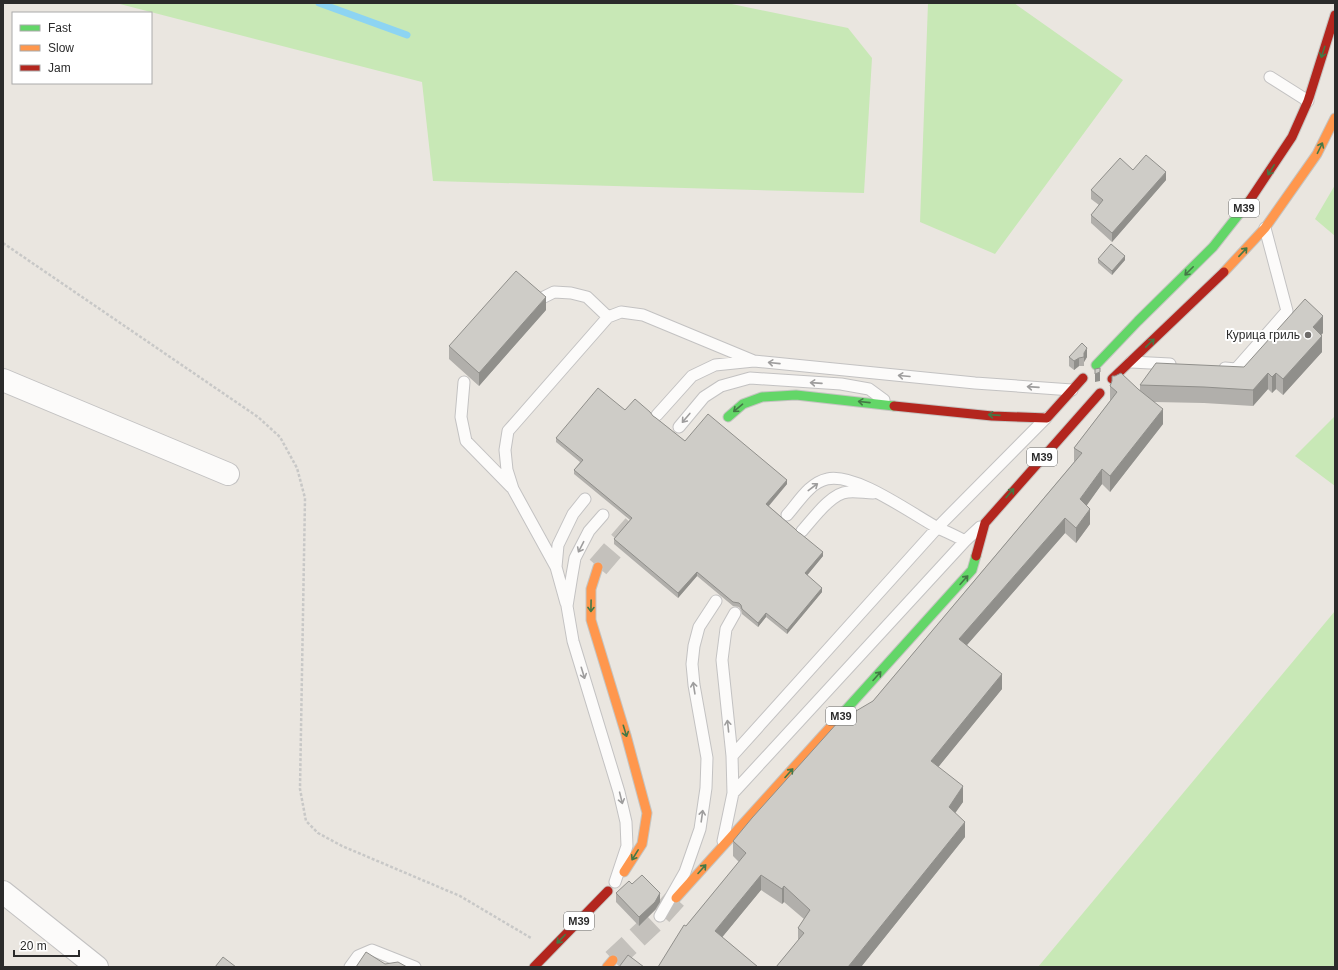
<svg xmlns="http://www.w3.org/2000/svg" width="1338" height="970" viewBox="0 0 1338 970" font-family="Arial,sans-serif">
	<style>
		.green { fill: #c8e8b6 }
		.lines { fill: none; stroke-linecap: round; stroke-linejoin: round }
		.stream { stroke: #8dd4f2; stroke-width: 7 }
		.highway-tunnel { stroke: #c4c1bc; stroke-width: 22; stroke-dasharray: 22 11; stroke-linecap: butt }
		.lane-casing { stroke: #c3c2c2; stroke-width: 13 }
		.street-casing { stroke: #c3c2c2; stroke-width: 24 }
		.fast-casing { stroke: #c5c4c1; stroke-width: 11 }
		.slow-casing { stroke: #c5c4c1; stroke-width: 11 }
		.jam-casing { stroke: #c5c4c1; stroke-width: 11 }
		.path { stroke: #c8c8c7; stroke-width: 2.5; stroke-dasharray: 3 2; stroke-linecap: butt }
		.lane { stroke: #fcfbfa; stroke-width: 11 }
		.street { stroke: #fcfbfa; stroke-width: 22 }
		.fast { stroke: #63d668; stroke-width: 9 }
		.slow { stroke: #ff974d; stroke-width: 9 }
		.jam { stroke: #b3261e; stroke-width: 9 }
		.wall { fill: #b1afab }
		.shaded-wall { fill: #908f8b }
		.building { fill: #ceccc7; stroke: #908f8b }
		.oneway { stroke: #447846 }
		.oneway2 { stroke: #9e9d9d }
		.poi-dot { fill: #6e6c6a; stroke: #fff; stroke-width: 1.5 }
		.labels { text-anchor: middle; stroke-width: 4; stroke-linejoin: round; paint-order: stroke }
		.shield { fill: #fff; stroke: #6b6b6b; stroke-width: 1 }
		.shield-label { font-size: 11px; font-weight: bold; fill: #2b2b2b }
		.poi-label { font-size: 12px; fill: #2b2b2b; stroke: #fff; text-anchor: end }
	</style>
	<rect width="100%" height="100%" fill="#eae6e0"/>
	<path class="green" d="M116,3h611l121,25 24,30 -8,135 -431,-12 -11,-99z
		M928,3h86l109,77 -128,174 -75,-32z
		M1335,185v51l-20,-17z
		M1335,416v70l-40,-30z
		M1335,611v356h-297z"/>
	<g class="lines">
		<path class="stream" d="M319,3l88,32"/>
		<path class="highway-tunnel" d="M598,567l37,-43
			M613,960l47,-44 16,-18"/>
		<g class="lane-casing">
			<path id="lane" d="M1270,77l38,24
				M542,298l12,-6 17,1 16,4 21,20
				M1131,362l39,2
				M1225,368l11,1 51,-58 -22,-83
				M464,382l-3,35 5,24 45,46
				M657,415l35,-39 23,-11 39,-4 221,22 97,7
				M679,427l25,-30 17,-11 29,-8 91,6 28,5 15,11
				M603,515l-14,16 -14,27 -3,17 -5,31 6,35 46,151 7,30 1,24 -12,36
				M787,515c11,-12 22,-32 40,-36 28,-7 85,35 111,49 9,4 18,8 27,13
				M802,531c11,-12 29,-38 46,-39 9,-1 17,1 25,1
				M556,567l-43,-78 -6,-19 -2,-20 3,-19 100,-114 13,-5 22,3 111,46
				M566,603l-10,-36 2,-22 15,-31 12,-15
				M732,756l206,-229 108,-109
				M733,793l232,-252 15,-14
				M723,841l10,-48 -1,-37 -10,-96 4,-31 9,-16
				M660,916l25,-44 15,-43 6,-41 1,-30 -13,-73 -2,-21 2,-18 5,-19 17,-26
				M350,967l8,-11 14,-6 43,17"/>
		</g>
		<g class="street-casing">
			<path id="street" d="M3,380l225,94
				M3,892l94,75"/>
		</g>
		<g class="fast-casing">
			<path id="fast" d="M1096,365l42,-44 75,-74 37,-47
				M728,417l15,-13 19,-7 34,-2 98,11
				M833,724l139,-154 4,-14"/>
		</g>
		<g class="slow-casing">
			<path id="slow" d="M1224,272l41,-44 52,-74 18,-36
				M598,567l-7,22v31l35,115 21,78 -5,31 -18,28
				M676,898l157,-174
				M607,967l6,-7"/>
		</g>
		<g class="jam-casing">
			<path id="jam" d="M1250,200l42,-63 16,-36 27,-86
				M1112,379l112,-107
				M894,406l98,10 55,2 36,-40
				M976,556l9,-33 115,-130
				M534,967l74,-76"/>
		</g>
		<path class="path" d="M3,243l255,174 22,20 17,31 8,30 -5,291 6,32 12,12 24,13 118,50 71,42"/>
		<use href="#lane" class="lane"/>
		<use href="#street" class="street"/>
		<use href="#fast" class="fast"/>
		<use href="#slow" class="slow"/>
		<use href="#jam" class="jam"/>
	</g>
	<path class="wall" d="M1133,170l33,10 -54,62 -21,-19v-8l8,-10 -8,-6v-9z
		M1098,259l27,1 -13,15 -14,-12z
		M546,310l-67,76 -30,-27v-13z
		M1323,333l-2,2 1,17 -39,43 -7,-6 -4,4 -4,-4 -15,17 -49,-3 -50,-1 9,22 -53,68 -8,-8 -16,21 4,19 -14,19 -11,-10 -98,112 35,44 -64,78 25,35 -8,10 10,25 -104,130h-85l22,-26v-13l6,-9 -20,-17 -2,2 -21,-14 -39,47 36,30h-100l28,-41 53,-64 -6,-6v-15l140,-140 201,-239v-14l36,-47v-15l30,4v-5l104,-18z
		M1069,357h18l-3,5v4h-5l-5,4 -5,-4z
		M625,410l28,6 32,25 102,43 -18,22 29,26 25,24 -16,19 15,17 -35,42 -21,-17 -8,10 -16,-13 -1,-4 -2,-3 -6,-1 -36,-30 -19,22 -64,-54v-5l16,-19 -56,-46v-4l6,-8 -24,-20v-4z
		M632,884l28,18 -5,8 -16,16 -23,-24v-9z"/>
	<path class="shaded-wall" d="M1166,172v8l-54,62v-9z
		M1125,256v4l-13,15v-4z
		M546,297v13l-67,76v-13z
		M1323,316v17l-10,11v-17z
		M1322,336v16l-39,43v-16z
		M1087,348v9l-3,5v-9z
		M1079,358v8l-5,4v-9z
		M1100,372v9l-5,1v-8z
		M1268,373v16l-15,17v-16z
		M1276,373v16l-4,4v-16z
		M1163,409v15l-53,68v-16z
		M1102,469v15l-22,31v-16z
		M787,480v4l-21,25v-5z
		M1090,509v15l-14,19v-15z
		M1065,518v15l-106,121v-15z
		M823,552v4l-18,22v-5z
		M697,572v4l-19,22v-5z
		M822,588v4l-35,42v-4z
		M766,613v4l-8,10v-4z
		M1002,674v15l-71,87v-15z
		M963,786v16l-14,20v-15z
		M965,822v15l-104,130h-13z
		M761,875v15l-46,56v-15z
		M784,886v16l-2,2v-15z
		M660,893v9l-5,8 -16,16v-9z"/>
	<path class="building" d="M1146,155l20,17 -54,61 -21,-18 12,-15 -12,-10 29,-32 13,12z
		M1111,244l14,12 -13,15 -14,-12z
		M516,271l30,26 -67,76 -30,-27z
		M1305,299l18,17 -10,11 9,9 -39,43 -7,-6 -4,4 -4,-4 -15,17 -49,-3 -64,-2 16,-22 88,4z
		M1082,343l5,5 -3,5v4l-5,1 -5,3 -5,-4z
		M1100,368v4l-5,2v-5z
		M1121,373l17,16 25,20 -53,67 -8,-7 -22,30 10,10 -14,19 -11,-10 -106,121 43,35 -71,87 32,25 -14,21 16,15 -117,145h-72l28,-34 -6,-5 12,-18 -26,-24 -2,3 -21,-14 -46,56 43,36h-79l-1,-1v1h-20l26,-42 2,1 60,-73 -13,-12 19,-23 87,-97 34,-20 209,-248 -8,-5 43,-56 -7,-6 2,-5v-5h3z
		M598,388l27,22 10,-11 15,13 3,4 3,2 29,23 23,-27 79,66 -21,24 29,25 3,3 3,2 22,18 -18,21 17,15 -35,42 -21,-17 -8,10 -16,-14 -1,-4 -2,-2 -6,-1 -36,-30 -19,21 -64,-54 18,-21 -58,-48 9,-10 -27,-22z
		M642,875l18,18 -5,9 -16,15 -23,-24 13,-12 3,3z
		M366,952l19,12 13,-2 9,5h-51z
		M628,955l16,12h-25z
		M223,957l13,10h-21z"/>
	<defs><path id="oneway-shaft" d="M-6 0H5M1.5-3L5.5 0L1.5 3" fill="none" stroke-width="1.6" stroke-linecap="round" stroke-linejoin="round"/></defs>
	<g class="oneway">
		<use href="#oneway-shaft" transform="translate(1323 52) rotate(108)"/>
		<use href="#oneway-shaft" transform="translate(1320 148) rotate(-64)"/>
		<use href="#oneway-shaft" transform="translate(1271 170) rotate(122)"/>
		<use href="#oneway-shaft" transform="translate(1243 252) rotate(-47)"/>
		<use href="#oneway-shaft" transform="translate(1189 271) rotate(135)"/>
		<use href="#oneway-shaft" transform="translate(1150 343) rotate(-44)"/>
		<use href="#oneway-shaft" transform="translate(864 402) rotate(-174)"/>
		<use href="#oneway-shaft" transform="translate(738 408) rotate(140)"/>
		<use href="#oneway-shaft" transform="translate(994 415) rotate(-176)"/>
		<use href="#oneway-shaft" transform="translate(1010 493) rotate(-49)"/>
		<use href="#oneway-shaft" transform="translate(964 580) rotate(-48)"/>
		<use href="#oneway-shaft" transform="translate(591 606) rotate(91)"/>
		<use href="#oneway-shaft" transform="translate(877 676) rotate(-48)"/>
		<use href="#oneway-shaft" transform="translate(625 731) rotate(73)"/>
		<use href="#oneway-shaft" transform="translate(789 773) rotate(-48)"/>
		<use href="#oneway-shaft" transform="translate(635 855) rotate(122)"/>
		<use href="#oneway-shaft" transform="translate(702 869) rotate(-48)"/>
		<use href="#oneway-shaft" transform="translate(561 939) rotate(134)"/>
	</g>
	<g class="oneway2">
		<use href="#oneway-shaft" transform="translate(774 363) rotate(-174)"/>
		<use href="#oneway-shaft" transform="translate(904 376) rotate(-175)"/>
		<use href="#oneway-shaft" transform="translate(816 383) rotate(-176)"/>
		<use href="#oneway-shaft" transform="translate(1033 387) rotate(-176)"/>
		<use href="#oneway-shaft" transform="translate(686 418) rotate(130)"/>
		<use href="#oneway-shaft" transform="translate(813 487) rotate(-37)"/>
		<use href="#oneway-shaft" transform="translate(581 547) rotate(117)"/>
		<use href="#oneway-shaft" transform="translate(583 673) rotate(73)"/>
		<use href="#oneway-shaft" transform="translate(694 688) rotate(-99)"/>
		<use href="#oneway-shaft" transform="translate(728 726) rotate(-96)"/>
		<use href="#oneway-shaft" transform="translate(621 798) rotate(76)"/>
		<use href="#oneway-shaft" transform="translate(702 816) rotate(-82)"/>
	</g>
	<circle class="poi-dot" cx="1308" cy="335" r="4"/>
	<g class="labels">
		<g class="shield">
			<rect x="1229" y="199" width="30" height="18" rx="3"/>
			<rect x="1027" y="448" width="30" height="18" rx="3"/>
			<rect x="826" y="707" width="30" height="18" rx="3"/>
			<rect x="564" y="912" width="30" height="18" rx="3"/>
		</g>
		<g class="shield-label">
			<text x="1244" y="212">M39</text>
			<text x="1042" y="461">M39</text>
			<text x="841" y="720">M39</text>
			<text x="579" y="925">M39</text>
		</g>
		<g class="poi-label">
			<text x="1300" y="339">Курица гриль</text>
		</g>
	</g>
	<rect width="1338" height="970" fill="none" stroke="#2b2b2b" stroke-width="8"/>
	<rect x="12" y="12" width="140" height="72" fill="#ffffff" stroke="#aaaaaa"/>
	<rect x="20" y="25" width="20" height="6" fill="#63d668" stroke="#aaaaaa"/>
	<text x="48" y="32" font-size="12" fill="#2b2b2b">Fast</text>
	<rect x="20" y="45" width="20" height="6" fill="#ff974d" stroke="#aaaaaa"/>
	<text x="48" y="52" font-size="12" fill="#2b2b2b">Slow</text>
	<rect x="20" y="65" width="20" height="6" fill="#b3261e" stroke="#aaaaaa"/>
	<text x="48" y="72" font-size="12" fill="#2b2b2b">Jam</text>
	<path d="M14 950v6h65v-6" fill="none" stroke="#2b2b2b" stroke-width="2"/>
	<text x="20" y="950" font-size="12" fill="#2b2b2b" stroke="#ffffff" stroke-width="3" paint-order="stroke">20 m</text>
</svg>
